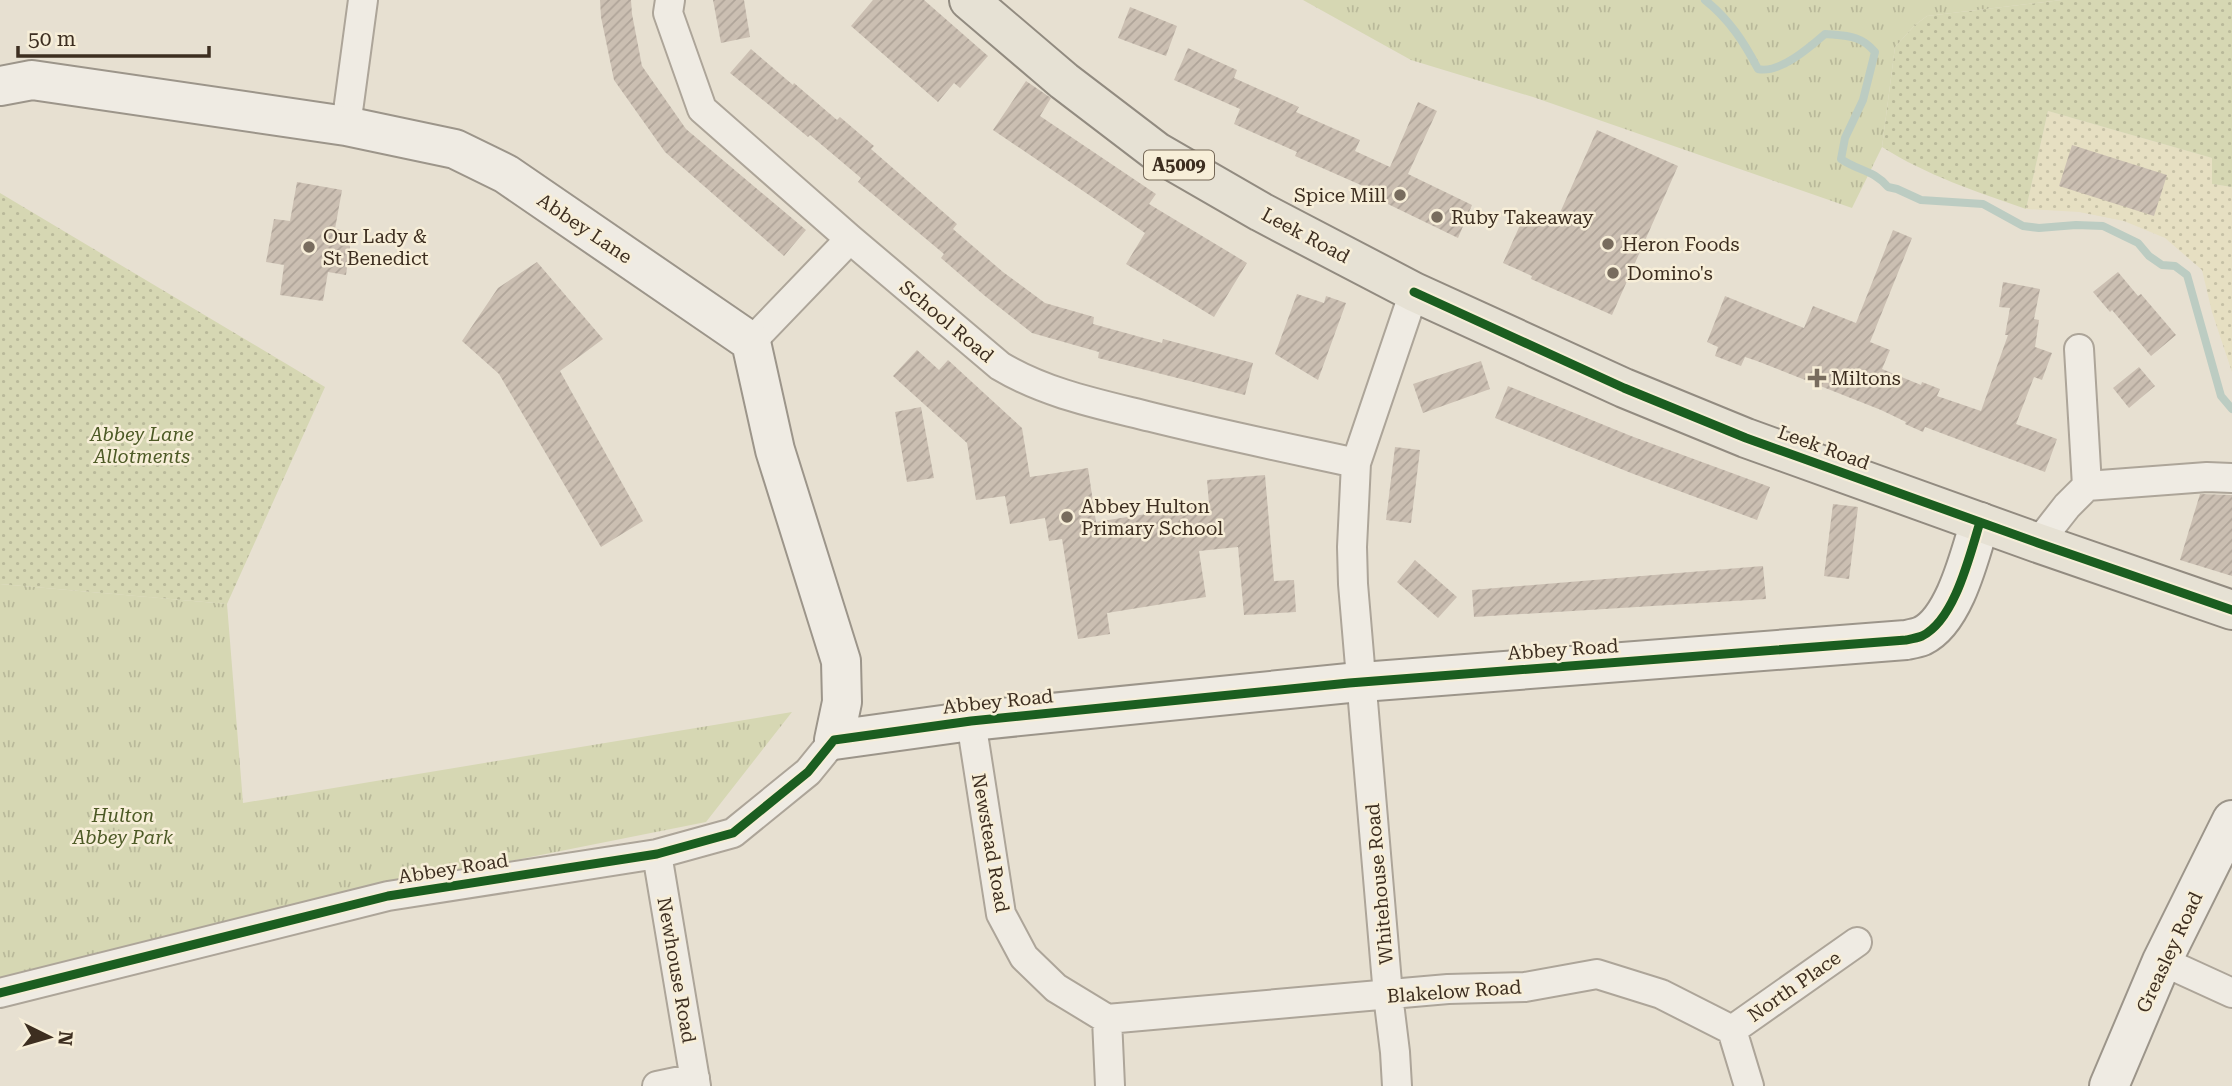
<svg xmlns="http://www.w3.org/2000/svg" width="2232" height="1086" viewBox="0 0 2232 1086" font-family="'Roboto Serif',serif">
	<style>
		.farmland { fill: url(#farmland-dots) }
		.grass { fill: url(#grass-dots) }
		.park { fill: url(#park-tufts) }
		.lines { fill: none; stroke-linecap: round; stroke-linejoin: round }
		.stream { stroke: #bcccc2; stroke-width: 8 }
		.building { fill: url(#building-hatch) }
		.street-casing { stroke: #ada599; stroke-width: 32 }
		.secondary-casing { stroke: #9c958a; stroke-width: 42 }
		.primary-casing { stroke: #928b80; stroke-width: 42 }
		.street { stroke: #efebe3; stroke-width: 28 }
		.secondary { stroke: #efebe3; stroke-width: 38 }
		.primary { stroke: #e6e1d4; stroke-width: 38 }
		.cycleway-casing { stroke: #f7eed8; stroke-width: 13 }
		.cycleway { stroke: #1b5e20; stroke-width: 9 }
		.poi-dot { fill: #786c5e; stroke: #f7eed8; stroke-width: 2.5 }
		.labels { text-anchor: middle; stroke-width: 5; stroke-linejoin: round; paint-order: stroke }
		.shield { fill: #f7eed8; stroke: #756857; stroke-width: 2 }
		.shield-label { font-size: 18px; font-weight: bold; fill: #3d2e20 }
		.poi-label { font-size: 19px; fill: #3d2e20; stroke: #f7eed8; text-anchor: start }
		.street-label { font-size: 19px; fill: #3d2e20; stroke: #f7eed8 }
		.park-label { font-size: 19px; font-style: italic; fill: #4d5a26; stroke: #f7eed8 }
	</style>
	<defs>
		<pattern id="farmland-dots" width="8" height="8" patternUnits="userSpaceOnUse" patternTransform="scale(1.75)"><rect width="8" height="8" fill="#e6dfc2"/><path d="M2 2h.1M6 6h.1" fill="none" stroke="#c6c0a6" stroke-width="1.8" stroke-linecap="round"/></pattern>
		<pattern id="grass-dots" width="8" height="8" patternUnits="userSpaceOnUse" patternTransform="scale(1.75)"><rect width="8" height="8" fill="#d6d7b3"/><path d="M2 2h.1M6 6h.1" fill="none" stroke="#b9b99a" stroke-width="1.8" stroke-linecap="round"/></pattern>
		<pattern id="park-tufts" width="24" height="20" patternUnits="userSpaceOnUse" patternTransform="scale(1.75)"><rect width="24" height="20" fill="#d6d7b3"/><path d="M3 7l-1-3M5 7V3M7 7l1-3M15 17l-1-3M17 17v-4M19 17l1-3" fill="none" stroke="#b9b99a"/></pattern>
		<pattern id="building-hatch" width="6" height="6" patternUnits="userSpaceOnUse" patternTransform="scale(1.75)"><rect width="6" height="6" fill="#cbbfb2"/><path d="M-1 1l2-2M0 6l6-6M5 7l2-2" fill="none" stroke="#afa499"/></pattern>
	</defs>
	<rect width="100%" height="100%" fill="#e7e0d1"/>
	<path class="farmland" d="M2048,111l164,47v26l20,3v185l-20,-60 -10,-42 -37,-32 -41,-17 -45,-9 -53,-3z"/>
	<path class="grass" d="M2062,0h170v187l-20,-3v-26l-164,-47 -22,98c-49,-17 -100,-34 -144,-62l13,-100 20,-22 12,-9z
		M0,193l325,194 -98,217 -227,-20z"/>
	<path class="park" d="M1303,0h759l-135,16 -12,9 -20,22 -13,100 -30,61 -319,-111 -122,-37z
		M0,584l227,20 16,199 549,-91 -86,110 -321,64 -385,98z"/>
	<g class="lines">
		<path class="stream" d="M1705,0c24,19 39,42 53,69 21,5 51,-21 67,-35 22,2 36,1 50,18l-12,48 -18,38 -4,21c17,12 33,11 47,28l9,2 24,11 62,4 40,22 16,2 37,-3 27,1 35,17 11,13 13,9 13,1 12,9 34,121 11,13"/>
	</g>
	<path class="building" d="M600,0h31l1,14 10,52 44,63 120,101 -22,26 -119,-104 -51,-72 -13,-63z
		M713,0h31l6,37 -29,6z
		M873,0h51l64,56 -28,32 -6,-5 -16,19 -87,-76z
		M1130,7l47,19 -11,30 -48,-18z
		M1188,48l49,22 -3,8 65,29 -3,5 64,28 -5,11 35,16 28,-65 19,9 -29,63 64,31 -14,33 -97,-47 2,-5 -68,-30 2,-4 -63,-28 6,-15 -66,-29z
		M751,49l42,36 1,-2 43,37 3,-3 34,29 -3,3 86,75 -4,5 50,43 42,31 49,14 -1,7 69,19 1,-4 90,24 -8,32 -147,-37 1,-6 -67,-19 -47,-37 -44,-38 3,-4 -86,-72 3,-4 -51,-43 -2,2 -78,-64z
		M1026,81l25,17 -11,18 116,78 -7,10 98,59 -33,54 -88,-53 19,-31 -152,-103z
		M1597,130l81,36 -66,149 -81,-36 1,-3 -29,-13 22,-49 29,12z
		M2072,145l95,30 -13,41 -95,-30z
		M297,182l45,8 -7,39 17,3 -6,43 -18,-3 -5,29 -43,-6 4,-30 -18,-3 8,-43 16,2z
		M1893,230l19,8 -42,104 20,8 -8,19 39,16 1,-3 18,7 -3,7 44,15 27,-76h-3l5,-27 -11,-1 4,-25 37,7 -6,30 5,1 -4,27 17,6 -10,27 -8,-3 -18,47 41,15 -12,33 -120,-45 -2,5 -18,-8 1,-2 -25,-12 -124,-49 -12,-4 -4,9 -26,-10 3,-9 -11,-5 18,-46 79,32 9,-22 43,17z
		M537,262l66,77 -43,32 83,150 -42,26 -102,-173 -37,-33 36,-53z
		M2118,272l20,24 3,-2 35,41 -25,21 -39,-46 -2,2 -17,-20z
		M1297,294l27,9 2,-7 20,7 -28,77 -43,-26z
		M917,350l22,20 9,-10 74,68 8,49 58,-9 8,54 113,-18 -2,-24 58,-5 9,106 20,-1 2,32 -52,3 -6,-68 -39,4 7,46 -99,16 3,21 -32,5 -16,-100 -13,2 -4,-23 -35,6 -5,-28 -29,4 -9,-57 -74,-67z
		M1481,361l9,28 -67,24 -10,-29z
		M2139,367l16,19 -26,22 -16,-20z
		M1508,386l123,50 139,51 -13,33 -126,-47 -136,-55z
		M921,407l13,71 -27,4 -12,-70z
		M1395,447l25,3 -9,73 -25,-3z
		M2200,494l32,1v81l-52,-16z
		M1833,504l25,3 -9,72 -25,-3z
		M1415,560l42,37 -19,21 -41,-36z
		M1763,566l3,33 -292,18 -2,-27z"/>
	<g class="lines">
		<g class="street-casing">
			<path id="street" d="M670,0l-2,13 34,96 148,130 150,127c47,28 99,38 151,51 68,17 136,31 205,46
				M346,126l17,-126
				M751,342l99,-103
				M2087,486l120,-9 25,1
				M2038,543l29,-37 20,-20 -8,-137
				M971,721l30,193 23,43 32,31 51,31 3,67
				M657,854l39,232
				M2162,961l70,32
				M0,993l388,-97 269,-42 76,-21 75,-61 26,-32
				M1107,1019l341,-30 77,-2 72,-13 64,20 71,36 17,56
				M1732,1030l125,-88
				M657,1086l38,-8
				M1397,1086l-2,-34 -7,-57 -35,-411 -1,-37 4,-84 58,-171"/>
		</g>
		<g class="secondary-casing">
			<path id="secondary" d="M0,86l32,-6 314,46 109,23 51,25 245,168 24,108 66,211 1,41 -8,38 137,-19 378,-38 557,-43c5,-1 11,-2 16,-4 33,-16 48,-82 58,-114
				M2109,1086l53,-125 70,-141"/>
		</g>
		<g class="primary-casing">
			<path id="primary" d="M969,0l95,81 93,71 104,60 153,80 210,96 122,50 292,105 194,67"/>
		</g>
		<use href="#street" class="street"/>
		<use href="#secondary" class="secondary"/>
		<use href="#primary" class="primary"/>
		<g class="cycleway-casing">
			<path id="cycleway" d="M1414,292l210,96 122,50 292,105 194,67
				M0,993l388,-97 269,-42 76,-21 75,-61 26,-32 137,-19 378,-38 557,-43c5,-1 11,-2 16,-4 33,-16 48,-82 58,-114"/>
		</g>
		<use href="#cycleway" class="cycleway"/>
	</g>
	<g class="poi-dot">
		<circle cx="1400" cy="195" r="7"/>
		<circle cx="1437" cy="217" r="7"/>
		<circle cx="1608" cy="244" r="7"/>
		<circle cx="309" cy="247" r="7"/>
		<circle cx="1613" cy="273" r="7"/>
		<path d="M1813.5 367.5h7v7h7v7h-7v7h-7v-7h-7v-7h7z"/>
		<circle cx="1067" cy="517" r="7"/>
	</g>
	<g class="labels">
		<rect class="shield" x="1144" y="150.5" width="70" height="29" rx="5"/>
		<g class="shield-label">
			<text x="1179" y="171">A5009</text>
		</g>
		<g class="poi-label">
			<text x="1386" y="202" text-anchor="end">Spice Mill</text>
			<text x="1451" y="224">Ruby Takeaway</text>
			<text x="323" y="243">Our Lady &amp;<tspan x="323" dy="22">St Benedict</tspan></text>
			<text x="1622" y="251">Heron Foods</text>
			<text x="1627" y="280">Domino's</text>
			<text x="1831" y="385">Miltons</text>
			<text x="1081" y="513">Abbey Hulton<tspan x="1081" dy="22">Primary School</tspan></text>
		</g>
		<g class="street-label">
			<text transform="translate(585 228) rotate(34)" y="7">Abbey Lane</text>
			<text transform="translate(1306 235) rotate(28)" y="7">Leek Road</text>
			<text transform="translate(947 321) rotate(40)" y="7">School Road</text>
			<text transform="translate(1824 447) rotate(20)" y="7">Leek Road</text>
			<text transform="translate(1563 649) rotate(-4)" y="7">Abbey Road</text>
			<text transform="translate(998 701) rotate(-6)" y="7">Abbey Road</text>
			<text transform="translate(991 843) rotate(80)" y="7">Newstead Road</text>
			<text transform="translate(453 868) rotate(-9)" y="7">Abbey Road</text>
			<text transform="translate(1379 884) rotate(-95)" y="7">Whitehouse Road</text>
			<text transform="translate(2169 952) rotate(-65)" y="7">Greasley Road</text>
			<text transform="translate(677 970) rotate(80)" y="7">Newhouse Road</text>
			<text transform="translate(1794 986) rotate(-35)" y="7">North Place</text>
			<text transform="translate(1454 991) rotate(-4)" y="7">Blakelow Road</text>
		</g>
		<g class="park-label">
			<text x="142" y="441">Abbey Lane<tspan x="142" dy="22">Allotments</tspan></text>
			<text x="123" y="822">Hulton<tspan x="123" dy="22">Abbey Park</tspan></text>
		</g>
	</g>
	<g transform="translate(49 1037) rotate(95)" stroke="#f7eed8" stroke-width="5" paint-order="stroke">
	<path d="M0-5L12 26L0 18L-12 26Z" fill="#3d2e20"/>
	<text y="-10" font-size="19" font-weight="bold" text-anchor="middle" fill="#3d2e20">N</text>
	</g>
	<path d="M18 46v10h191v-10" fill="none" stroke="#3d2e20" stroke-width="3.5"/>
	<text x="28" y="46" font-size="21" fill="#3d2e20" stroke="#f7eed8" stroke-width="5" paint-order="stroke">50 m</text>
</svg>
